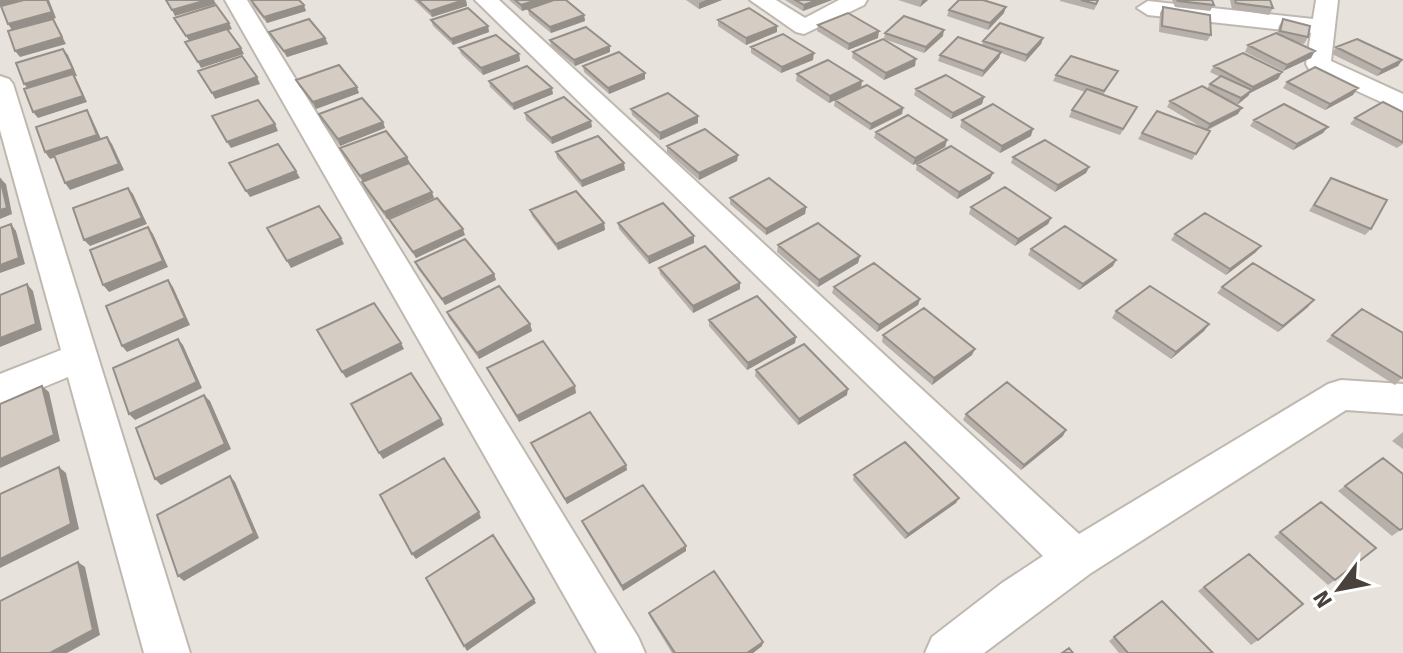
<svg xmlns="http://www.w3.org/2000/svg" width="1403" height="653" viewBox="0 0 1403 653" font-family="Signika,sans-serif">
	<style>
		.residential { fill: #e8e2dc }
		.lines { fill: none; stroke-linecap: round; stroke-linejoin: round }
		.street-casing { stroke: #bfb8b0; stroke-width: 4 }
		.street { fill: #fff; fill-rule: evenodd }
		.wall { fill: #b7afa9 }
		.shaded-wall { fill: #958f89 }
		.building { fill: #d5ccc4; stroke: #958f89; stroke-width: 2 }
	</style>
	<rect width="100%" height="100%" fill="#f5f1ed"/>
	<path class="residential" d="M0,0h1403v653h-1403z"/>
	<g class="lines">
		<g class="street-casing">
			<path id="street" d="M225,0h22l391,637 7,16h-48z
				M475,0h24l580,534 249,-150 13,-4 62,4v30l-57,-4 -255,163 -107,80h-59l7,-16 70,-54 41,-27z
				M750,0h26l29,18 34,-18h28l-3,5 -60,29 -8,-2z
				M1316,0h22l-7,61 72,33v18l-94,-43 -3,-5 5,-31 -163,-18 -11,-7 11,-7 165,18z
				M0,76l9,3 4,5 177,569h-46l-76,-276 -68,28v-31l61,-24 -61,-220z"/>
		</g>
		<use href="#street" class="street"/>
	</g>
	<path class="wall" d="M251,0l55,11 -39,12 -14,-17z
		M414,0h52l1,6 -35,11z
		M509,0h57l18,15 1,6 -34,12 -22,-18 -1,-6 -6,2z
		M686,0h36l-23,9z
		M785,0h47l-29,11z
		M898,0h30l-8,7z
		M1060,0h39l-5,10 -34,-9z
		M1172,0h40l2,5 -4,6 -35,-4z
		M1230,0h40l3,8 -4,7 -37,-6z
		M1163,7l48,28 -4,6 -48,-9 1,-19z
		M949,10l55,3 -16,17 -41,-14z
		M1283,19l25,18 -4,7 -12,-3 19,17 -28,13 -38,-19 3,-7 29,-12 2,-7z
		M431,20l57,6 1,6 -36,13 -20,-19z
		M718,20l59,6v6l-31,13 -28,-19z
		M818,25l60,13 -30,12 -31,-19z
		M269,32l56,6 3,6 -41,13 -15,-19z
		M885,33l58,3 -19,17 -40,-14z
		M1043,38l-2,6 -16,18 -24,-9 -2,5 -17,19 -44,-16 2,-6 42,-10 1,-4z
		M550,40l60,12 -35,14 -24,-20z
		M751,47l62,13 -32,13 -30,-20z
		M1336,47l66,13 -4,6 -21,10 -45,-22z
		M459,48l60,6 1,7 -37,14 -22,-21z
		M853,52l62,14 -31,14 -32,-22z
		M583,66l62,13 -36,15 -25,-22z
		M1214,66l68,6 -4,7 -28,14 -2,3 -11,9 1,9 -30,16 2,1 -18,29 -54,-21 4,-6 59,-6 -34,-20 3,-6 37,-12 3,-5 10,-7 -10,-5z
		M1118,71l-15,24 31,18 -14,22 -51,-18 3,-7 13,-18 -32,-11 3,-6z
		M797,74l64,14 42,20 -1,6 -32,16 -36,-24 1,-6 -6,3 -33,-22z
		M296,80l63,13 -43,16 -17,-23z
		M489,81l64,13 -39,16 -24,-23z
		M1287,82l66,13 -28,15 -42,-22z
		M916,89l68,8 -2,7 -31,15 -37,-24z
		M631,109l67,14 -38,17 -28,-25z
		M1403,112v32l-6,4 -47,-24 5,-6z
		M525,113l67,14 -40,17 -26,-24z
		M319,114l64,8 2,6 -45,18 -19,-25z
		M962,120l69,16 -31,17 -40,-26z
		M1254,120l69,13 -30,17 -43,-24z
		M876,132l71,8 -2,7 -32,18 -39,-27z
		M667,146l71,9 -1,6 -38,19 -32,-28z
		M340,148l67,9 2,6 25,35 -47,21 -23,-30 -2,-7h1l-20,-27z
		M556,152l69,18 -43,17 -25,-29z
		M1013,157l76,10 -3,6 -31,19 -44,-29z
		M917,164l76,9 -3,6 -33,20 -41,-29z
		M1331,178l40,51 -6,6 -56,-24z
		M730,198l76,9 -1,7 -39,21 -36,-31z
		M971,207l80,11 -3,6 -33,22 -46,-32z
		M530,210l74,13 1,7 -47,20 -26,-34z
		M389,219l76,16 -49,23 -24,-33z
		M618,223l76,13v7l-45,21 -30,-35z
		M1175,234l81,18 -30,23 -55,-35z
		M778,245l82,11 -2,7 -40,24 -41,-35z
		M1031,249l82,17 -34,24 -51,-35z
		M415,262l79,12 2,6 -51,25 -27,-36z
		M659,268l81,21 -47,24 -33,-39z
		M834,287l86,12 -2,6 -41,27 -45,-39z
		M1222,287l86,20 -30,25 -61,-39z
		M1116,311l93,13 -5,7 -33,28 -59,-41z
		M447,312l83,12 2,7 -53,28 -30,-41z
		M709,320l86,23 -48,27 -38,-44z
		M883,335l89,20 -40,30 -50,-43z
		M1332,335l71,42 -8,8 -69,-44z
		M487,368l89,25 -57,29 -29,-48z
		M756,370l91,25 -49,30 -43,-49z
		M966,414l97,22 -42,34 -58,-50z
		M1403,432v17l-11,-8z
		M531,443l95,22 1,5 -60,34 -34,-56z
		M1383,458l20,70 -11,8 -54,-45z
		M854,475l102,28 -51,36 -52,-59z
		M1321,502l14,78 -7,5 -54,-48z
		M582,521l104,30 -63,40 -39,-65z
		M1249,554l9,86 -7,5 -53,-54z
		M1162,601l51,52h-94l-10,-12z
		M649,613l113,33 -9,7h-81l-22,-36z"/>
	<path class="shaded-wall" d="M0,0h22l-22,6z
		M47,0h2l7,18 -44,12 -4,-6z
		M207,0h7l2,4 -41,12 -3,-6z
		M466,0l1,6 -35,11 -2,-6z
		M537,0h18l-33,11 -1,-6z
		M706,0h16l-23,9v-6z
		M817,0h15l-29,11 1,-6z
		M923,0h5l-8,7 2,-6z
		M304,5l2,6 -39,12 -3,-6z
		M1006,7l-2,6 -16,17 2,-7z
		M584,15l1,6 -34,12 -1,-6z
		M53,19l13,25 -46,13 -5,-6z
		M229,23l3,6 -42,13 -4,-6z
		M488,26l1,6 -36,13 -2,-6z
		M777,26v6l-31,13v-7z
		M944,30l-1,6 -19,17 2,-6z
		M879,31l-1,7 -30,12 1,-6z
		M325,38l3,6 -41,13 -3,-6z
		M1043,38l-2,6 -16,18 2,-7z
		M610,46v6l-35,14 -1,-6z
		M241,48l3,6 -43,14 -3,-6z
		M63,49l5,6 9,21h-2l12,26 -49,16 -5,-6 -4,-22 -5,-6z
		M1315,51l-4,7 -28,13 4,-6z
		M1001,52l-2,6 -17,19 2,-6z
		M814,53l-1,7 -32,13 1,-6z
		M519,54l1,7 -37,14 -2,-7z
		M916,59l-1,7 -31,14 2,-7z
		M1402,60l-4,6 -21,10 5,-6z
		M1282,72l-4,7 -28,14 -2,3 -11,9 4,-7 10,-7 2,-4z
		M645,73v6l-36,15 -1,-6z
		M257,77l3,7 -45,15 -3,-6z
		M862,81l-1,7 -32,15 1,-7z
		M357,87l2,6 -43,16 -3,-7z
		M552,88l1,6 -39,16 -2,-6z
		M1358,88l-5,7 -28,15 5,-6z
		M984,97l-2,7 -31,15 2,-6z
		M903,108l-1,6 -32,16 1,-6z
		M1242,108l-4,6 -32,16 4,-6z
		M87,110l4,7 11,24 -52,18 -5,-7z
		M698,116v7l-38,17v-7z
		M591,121l1,6 -40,17 -1,-6z
		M383,122l2,6 -45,18 -2,-7z
		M275,124l3,7 -47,17 -4,-6z
		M1328,127l-5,6 -30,17 4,-6z
		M1033,129l-2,7 -31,17 2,-7z
		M107,137l5,7 12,26 -54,20 -5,-7z
		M947,140l-2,7 -32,18 2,-7z
		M738,155l-1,6 -38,19v-7z
		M407,157l3,6 -47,19 -3,-6z
		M624,163l1,7 -43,17 -1,-6z
		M1089,167l-3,6 -31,19 3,-7z
		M296,171l4,7 -50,19 -4,-6z
		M993,173l-3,6 -33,20 2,-7z
		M0,178l6,6 6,30 -12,5z
		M128,188l5,6 14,30 -57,22 -6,-6z
		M432,192l2,6 -47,21 -3,-7z
		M806,207l-1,7 -39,21v-6z
		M1051,218l-3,6 -33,22 3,-7z
		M604,223l1,7 -47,20 -2,-6z
		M11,224l5,7 9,33 -25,9v-8z
		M148,227l5,7 15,33 -59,25 -6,-7z
		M463,229l2,6 -49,23 -3,-6z
		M694,236v7l-45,21 -1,-7z
		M341,238l3,6 -53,24 -4,-7z
		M1261,246l-5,6 -30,23 4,-6z
		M860,256l-2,7 -40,24 1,-7z
		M1116,260l-3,6 -34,24 4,-6z
		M494,274l2,6 -51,25 -3,-6z
		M168,280l5,7 17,38 -63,27 -5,-6z
		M740,283v6l-47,24v-7z
		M27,284l6,7 9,39 -42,17v-9z
		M920,299l-2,6 -41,27 2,-7z
		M1314,300l-6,7 -30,25 5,-6z
		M530,324l2,7 -53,28 -2,-6z
		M1209,324l-5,7 -33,28 5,-7z
		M796,337l-1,6 -48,27 1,-7z
		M178,339l5,6 19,43 -67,32 -6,-6z
		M401,343l3,6 -58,29 -4,-6z
		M975,349l-3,6 -40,30 2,-7z
		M42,386l7,6 11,49 -60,27v-9z
		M575,386l1,7 -57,29 -2,-6z
		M848,389l-1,6 -49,30 1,-6z
		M204,395l6,6 21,48 -70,36 -6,-6z
		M441,419l3,6 -61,34 -4,-6z
		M1066,430l-3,6 -42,34 3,-5z
		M626,465l1,5 -60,34 -2,-5z
		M59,467l7,6 13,56 -79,39v-9z
		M230,476l5,6 24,56 -75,43 -6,-5z
		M959,498l-3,5 -51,36 3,-5z
		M479,512l2,6 -65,41 -4,-5z
		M686,546v5l-63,40 -1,-5z
		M78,562l7,5 15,68 -33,18h-17z
		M534,599l2,4 -69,48 -3,-5z
		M763,642l-1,4 -9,7h-6z"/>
	<path class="building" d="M24,0h23l5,12 -44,12 -7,-18z
		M166,0h41l-35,10z
		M251,0h48l5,5 -40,12z
		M418,0h46l-34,11z
		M515,0h22l-16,5z
		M554,0h12l18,15 -34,12 -22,-18z
		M795,0h22l-13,5z
		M959,0h24l23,7 -16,16 -41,-13z
		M1081,0h17l-2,4z
		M1177,0h35l2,5 -36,-4z
		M1235,0h35l3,8 -37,-5z
		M216,5l13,18 -43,13 -12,-18z
		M1163,7l47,8 1,20 -49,-9z
		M468,8l20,18 -37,13 -20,-19z
		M749,8l28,18 -31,12 -28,-18z
		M848,13l31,18 -30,13 -31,-19z
		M904,16l40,14 -18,17 -41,-14z
		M53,19l9,18 -47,14 -7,-20z
		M309,19l16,19 -41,13 -15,-19z
		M1283,19l27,7 -2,11 -28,-6z
		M1000,23l43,15 -16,17 -44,-14z
		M586,27l24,19 -36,14 -24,-20z
		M227,29l14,19 -43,14 -13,-20z
		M1276,33l39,18 -28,14 -39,-20z
		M783,34l31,19 -32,14 -31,-20z
		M496,35l23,19 -38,14 -22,-20z
		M958,37l43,15 -17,19 -44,-16z
		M883,39l33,20 -30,14 -33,-21z
		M1357,39l45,21 -20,10 -46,-23z
		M63,49l10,20 -49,15 -8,-21z
		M619,52l26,21 -37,15 -25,-22z
		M1243,53l39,19 -29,15 -39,-21z
		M242,56l15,21 -45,16 -14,-22z
		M1071,56l47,15 -14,20 -48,-16z
		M828,60l34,21 -32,15 -33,-22z
		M339,65l18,22 -44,15 -17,-22z
		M527,66l25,22 -40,16 -23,-23z
		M1315,67l43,21 -28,16 -43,-22z
		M73,74l10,22 -50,16 -9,-23z
		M946,75l38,22 -31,16 -37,-24z
		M1221,76l31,14 -11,8 -31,-14z
		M867,85l36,23 -32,16 -36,-24z
		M1202,86l40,22 -32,16 -40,-23z
		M1087,89l50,18 -14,22 -51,-19z
		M668,93l30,23 -38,17 -29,-24z
		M564,97l27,24 -40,17 -26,-25z
		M362,98l21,24 -45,17 -19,-25z
		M258,100l17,24 -48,18 -15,-26z
		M1383,102l20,10v29l-1,1 -47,-24z
		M993,104l40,25 -31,17 -40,-26z
		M1284,104l44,23 -31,17 -43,-24z
		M87,110l10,25 -52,17 -9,-25z
		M1157,111l53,20 -14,23 -54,-21z
		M908,115l39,25 -32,18 -39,-26z
		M705,129l33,26 -39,18 -32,-27z
		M386,131l21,26 -47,19 -20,-28z
		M598,136l26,27 -43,18 -25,-29z
		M107,137l12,27 -54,19 -11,-28z
		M1045,140l44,27 -31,18 -45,-28z
		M278,144l18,27 -50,20 -17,-28z
		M951,146l42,27 -34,19 -42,-28z
		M409,163l23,29 -48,20 -22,-30z
		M0,178l7,30 -7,2z
		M769,178l37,29 -40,22 -36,-31z
		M1331,178l56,22 -16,29 -57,-24z
		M1005,187l46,31 -33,21 -47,-32z
		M128,188l14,30 -58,22 -11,-32z
		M576,191l28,32 -48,21 -26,-34z
		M437,198l26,31 -50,23 -24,-33z
		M663,203l31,33 -46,21 -30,-34z
		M319,206l22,32 -54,23 -20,-33z
		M1205,213l56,33 -31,23 -55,-35z
		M818,223l42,33 -41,24 -41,-35z
		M11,224l8,34 -19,7v-37z
		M1065,226l51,34 -33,24 -52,-35z
		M148,227l15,34 -60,24 -13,-35z
		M465,239l29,35 -52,25 -27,-37z
		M705,246l35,37 -47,23 -34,-38z
		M874,263l46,36 -41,26 -45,-38z
		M1253,263l61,37 -31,26 -61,-39z
		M168,280l17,38 -63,28 -16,-40z
		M27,284l9,40 -36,14v-43z
		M499,286l31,38 -53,29 -30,-41z
		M1150,286l59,38 -33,28 -60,-41z
		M757,296l39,41 -48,26 -39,-43z
		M374,303l27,40 -59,29 -25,-42z
		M924,308l51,41 -41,29 -51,-43z
		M1362,309l41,24v44l-1,1 -70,-43z
		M178,339l19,43 -68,32 -16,-46z
		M543,341l32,45 -58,30 -30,-48z
		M804,344l44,45 -49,30 -43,-49z
		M411,373l30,46 -62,34 -28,-49z
		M1007,382l59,48 -42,35 -58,-51z
		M42,386l12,49 -54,24v-55z
		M204,395l21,49 -70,35 -19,-51z
		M590,412l36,53 -61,34 -34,-56z
		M905,442l54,56 -51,36 -54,-59z
		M444,458l35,54 -67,42 -32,-59z
		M1383,458l20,16v54l-3,2 -55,-44z
		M59,467l12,57 -71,35v-65z
		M230,476l24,57 -76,43 -21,-61z
		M643,485l43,61 -64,40 -40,-65z
		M1321,502l55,46 -41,32 -55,-48z
		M493,535l41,64 -70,47 -38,-68z
		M1249,554l54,50 -45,36 -54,-53z
		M78,562l15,68 -43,23h-50v-52z
		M714,571l49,71 -16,11h-72l-26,-40z
		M1162,601l51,52h-85l-14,-16z
		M1069,648l4,5h-11z"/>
	<g transform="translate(1339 589) rotate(238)" stroke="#ffffff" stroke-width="6" paint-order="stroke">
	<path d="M0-6L14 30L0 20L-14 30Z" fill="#49413b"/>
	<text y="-12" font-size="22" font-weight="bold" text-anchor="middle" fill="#49413b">N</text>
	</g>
</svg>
